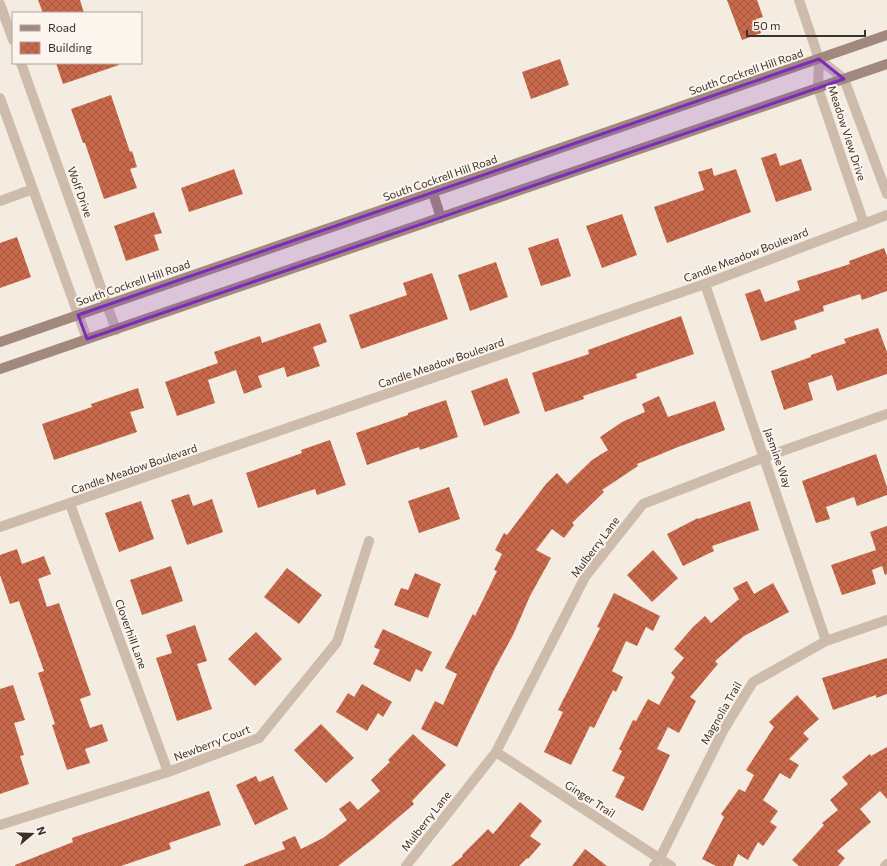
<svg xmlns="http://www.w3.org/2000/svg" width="887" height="866" viewBox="0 0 887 866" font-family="Commissioner,sans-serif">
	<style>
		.building { fill: url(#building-cross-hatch) }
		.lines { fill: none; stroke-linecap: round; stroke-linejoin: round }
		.street { stroke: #cdbbac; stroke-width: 10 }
		.secondary { stroke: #a18a7d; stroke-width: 10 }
		.marked { fill: #7b2cbf; fill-opacity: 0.2; stroke: #7b2cbf; stroke-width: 3; stroke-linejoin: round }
		.labels { text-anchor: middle; stroke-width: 4; stroke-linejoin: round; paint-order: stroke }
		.street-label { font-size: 11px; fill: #3b302b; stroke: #fbf5ee }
	</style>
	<defs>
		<pattern id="building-cross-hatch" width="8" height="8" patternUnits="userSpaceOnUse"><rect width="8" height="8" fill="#c8694b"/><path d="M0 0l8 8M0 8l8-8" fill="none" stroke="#a4573f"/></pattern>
	</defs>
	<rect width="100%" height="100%" fill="#f4ebe1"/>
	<path class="building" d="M38,0h42l4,13h-41z
		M727,0h30l6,17 -7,2 5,14 -19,7z
		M560,59l9,26 -38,14 -9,-27z
		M56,63h62l1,2 -56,19z
		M111,95l19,57 2,-1 5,16 -7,2 7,19 -33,11 -19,-56h-2l-12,-34z
		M776,153l4,13 21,-7 11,31 -36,12 -15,-44z
		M712,168l2,8 22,-7 15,43 -84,31 -13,-36 50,-17 -6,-18z
		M234,169l9,25 -54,18 -8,-24z
		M154,212l8,21 -8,2 5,15 -33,11 -12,-35z
		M622,214l15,41 -35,13 -16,-42z
		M17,237l14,40 -31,11v-45z
		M558,238l13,38 -30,10 -13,-38z
		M884,248l3,8v35l-25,9 -2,-6 -37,12 1,5 -30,10 3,8 -36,12 -16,-47 15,-5 5,13 35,-12 -3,-9 53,-17 -1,-3z
		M496,262l12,35 -38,14 -12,-36z
		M432,273l16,46 -87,30 -12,-34 58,-20 -4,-12z
		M681,316l13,38 -58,20 1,4 -54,18 1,3 -39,13 -13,-39 57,-19 -1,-4z
		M320,323l7,19 -14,5 7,19 -33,11 -3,-10 -26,9 4,11 -18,7 -8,-24 -28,10 7,23 -38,13 -12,-34 53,-19 -4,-11 46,-16 2,7z
		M878,328l9,24v22l-50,17 -5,-16 -24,8 5,17 -29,10 -13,-39 40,-14v-2l35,-12 -2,-4z
		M507,378l13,35 -36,13 -13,-35z
		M138,388l6,20 -14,4 7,20 -83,28 -12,-36 50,-17 -1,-3z
		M659,396l9,21 47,-16 10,29 -47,17 -41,17 1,2 -36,24 2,2 -32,31 2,2 -10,13 -12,-9 -16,21 15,8 -21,38 -17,39 -18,33 -38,79 -36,-18 14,-28 8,4 14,-31 -12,-6 28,-54 2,2 22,-45 -3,-1 8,-16 -7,-4 9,-17 3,2 39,-51 11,-11 10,11 25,-24 16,-10 -8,-13 22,-15 23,-10 -3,-8z
		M446,400l12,37 -38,13 -1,-3 -52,18 -11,-32 52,-18v-2z
		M330,440l16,45 -29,10 -2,-6 -57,19 -12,-35 56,-20 -1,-3z
		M876,454l11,33v8l-30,11 -3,-9 -28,10 4,12 -14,4 -14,-42z
		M449,487l11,32 -41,14 -11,-32z
		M189,494l4,12 19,-7 11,33 -36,13 -16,-45z
		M141,501l13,38 -35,13 -14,-39z
		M750,501l9,29 -47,16 2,5 -31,15 -16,-32 31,-16v1z
		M887,526v48l-2,1 -3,-9 -10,4 4,14 -34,11 -11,-30 45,-15 -6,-18z
		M17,549l5,15 22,-8 7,18 -13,5 9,28 12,-4 32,92 -11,4 10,29 12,-4 6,17 -23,8 5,14 -23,7 -15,-45 3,-1 -17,-51 6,-2 -25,-70 -9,3 -10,-29v-20z
		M653,550l25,28 -26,24 -25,-27z
		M171,566l12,35 -41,14 -12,-35z
		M287,568l35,27 -23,29 -35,-27z
		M415,573l26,11 -13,34 -34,-13 7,-17 7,2z
		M747,581l7,13 19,-11 16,29 -45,24 -29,25 3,3 -28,33 6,4 -17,32 -11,-6 -11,22 13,6 -27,56 -28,-14 10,-20 -13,-6 10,-20 -3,-2 14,-29 3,1 12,-22 11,6 16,-28 -4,-4 13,-15 -10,-9 19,-22 12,-11 6,7 28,-24 -6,-11z
		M614,593l46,23 -7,15 -7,-4 -9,19 -11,-5 -14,30 11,6 -7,15 -3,-2 -19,38 -4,-2 -19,39 -27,-13 19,-40 -5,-2 42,-82 -3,-1z
		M195,625l12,36 -10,3 15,45 -35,12 -21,-63 16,-5 -6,-18z
		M383,629l49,23 -10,20 -6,-3 -6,13 -37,-18 7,-14 -6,-3z
		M256,632l26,27 -27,27 -27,-27z
		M887,658v36l-11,4v-3l-43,15 -11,-32z
		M362,684l30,18 -9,15 -5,-4 -11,18 -31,-19 12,-19 6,4z
		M13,685l12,35 -11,3 10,32 -4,1 9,28 -29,10v-105z
		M797,695l22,24 -16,14 6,6 -20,20 10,6 -9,14 -10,-6 -17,27 15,11 -8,11 7,5 -14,19 -5,-4 -10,18 -10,-6 -5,12h-17l-14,-7 22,-42 -3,-3 18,-25 6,3 9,-17 -8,-5 28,-43 -5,-5z
		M321,724l33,34 -28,25 -32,-33z
		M413,734l33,31 -34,36 2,3 -41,35 -35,27h-94v-1l41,-16 -3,-7 13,-6 6,13 22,-11 24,-18 -8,-11 11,-8 8,9 22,-19 -9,-11 19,-18 -2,-2z
		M887,747v52l-7,-8 -20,18 11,13 -34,29 8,7 -7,8h-39l-7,-6 32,-35 -2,-2 16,-13 -8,-10 18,-16 -6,-7 28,-23 1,2z
		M256,776l3,6 14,-6 15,33 -33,16 -19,-40z
		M209,791l12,34 -52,18 2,6 -50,17h-106v-1l58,-23 -1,-4z
		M520,802l22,19 -12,15 11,8 -13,15 -1,-1 -8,8h-68l12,-10 -1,-1 26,-26 5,5z
		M585,849l22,17h-35z"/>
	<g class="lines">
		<path class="street" d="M799,0l20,59 -1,29 46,136
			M0,4l13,36
			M819,59l25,20 43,115
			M21,63l95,267
			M0,98l87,241
			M0,201l33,-12
			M705,284l121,357
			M70,504l98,268
			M0,527l705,-243 182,-69
			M496,752l175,114
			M0,825l168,-53 91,-34 78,-96 32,-101
			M406,866l90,-114 89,-175 58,-73 122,-47 122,-43
			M654,866l6,-8 63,-127 30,-49 73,-41 61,-21
			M885,866l2,-2"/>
		<path class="secondary" d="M433,193l8,25
			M0,342l887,-307
			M0,369l887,-305"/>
	</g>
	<path class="marked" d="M819,59l25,20 -757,260 -9,-24z"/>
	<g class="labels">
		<g class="street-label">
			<text transform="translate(746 72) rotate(-19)" y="4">South Cockrell Hill Road</text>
			<text transform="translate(847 133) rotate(72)" y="4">Meadow View Drive</text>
			<text transform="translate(440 178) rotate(-19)" y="4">South Cockrell Hill Road</text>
			<text transform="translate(80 192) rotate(70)" y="4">Wolf Drive</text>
			<text transform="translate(746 255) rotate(-21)" y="4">Candle Meadow Boulevard</text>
			<text transform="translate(133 283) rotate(-19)" y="4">South Cockrell Hill Road</text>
			<text transform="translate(441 363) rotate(-19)" y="4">Candle Meadow Boulevard</text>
			<text transform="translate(778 458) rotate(71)" y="4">Jasmine Way</text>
			<text transform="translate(134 469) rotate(-19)" y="4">Candle Meadow Boulevard</text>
			<text transform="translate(595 547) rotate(-53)" y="4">Mulberry Lane</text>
			<text transform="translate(131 634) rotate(70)" y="4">Cloverhill Lane</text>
			<text transform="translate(721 713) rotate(-60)" y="4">Magnolia Trail</text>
			<text transform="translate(212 743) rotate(-21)" y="4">Newberry Court</text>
			<text transform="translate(590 799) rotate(33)" y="4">Ginger Trail</text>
			<text transform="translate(426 821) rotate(-52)" y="4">Mulberry Lane</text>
		</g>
	</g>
	<rect x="12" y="12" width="130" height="52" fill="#fbf5ee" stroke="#aea6a0"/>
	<rect x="20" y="25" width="20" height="6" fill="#a18a7d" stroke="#aea6a0"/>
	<text x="48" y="32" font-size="12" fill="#3b302b">Road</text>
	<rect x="20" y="42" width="20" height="12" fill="url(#building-cross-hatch)" stroke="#aea6a0"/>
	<text x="48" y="52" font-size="12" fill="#3b302b">Building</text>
	<g transform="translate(32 834) rotate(71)" stroke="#fbf5ee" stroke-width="3" paint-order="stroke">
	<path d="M0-3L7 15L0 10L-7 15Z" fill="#3b302b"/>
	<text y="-6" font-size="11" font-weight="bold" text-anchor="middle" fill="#3b302b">N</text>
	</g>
	<path d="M747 30v6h118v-6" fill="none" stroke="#3b302b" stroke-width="2"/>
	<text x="753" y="30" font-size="12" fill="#3b302b" stroke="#fbf5ee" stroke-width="3" paint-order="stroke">50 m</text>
</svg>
